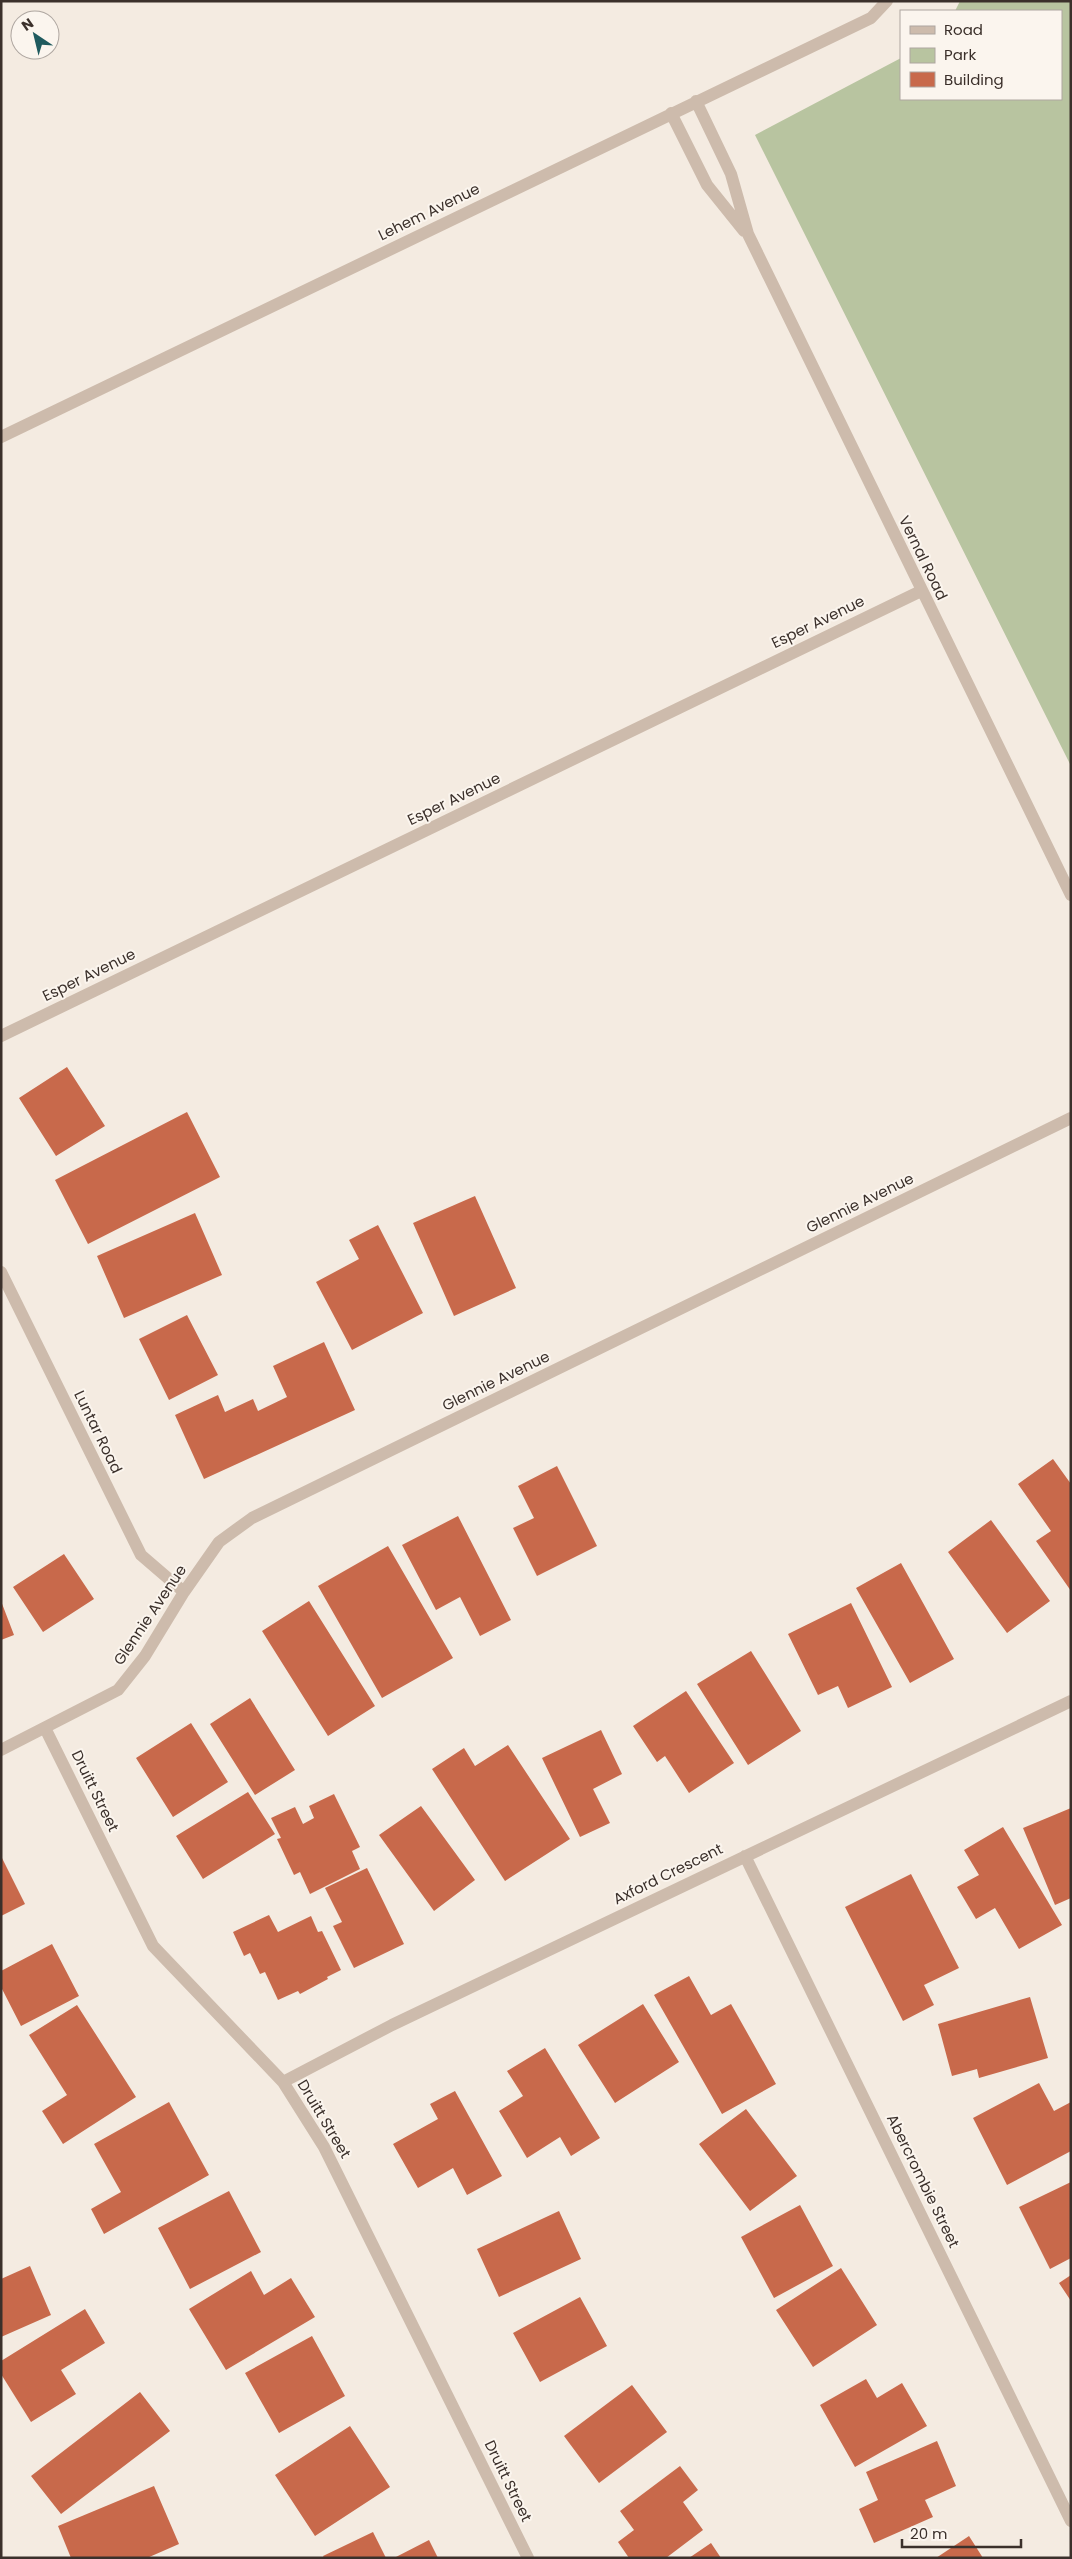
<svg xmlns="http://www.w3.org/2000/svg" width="1072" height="2559" viewBox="0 0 1072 2559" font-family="Poppins,sans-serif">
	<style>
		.green { fill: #b8c4a0 }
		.building { fill: #c8694b }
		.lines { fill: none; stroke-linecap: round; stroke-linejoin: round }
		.minor { stroke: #cdbbac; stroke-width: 12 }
		.labels { text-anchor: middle; stroke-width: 4; stroke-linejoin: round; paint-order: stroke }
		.street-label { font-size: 15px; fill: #3b302b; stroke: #fbf5ee }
	</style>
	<rect width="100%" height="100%" fill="#f4ebe1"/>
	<path class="green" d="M960,1h111v765l-316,-631 146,-77v41h160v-88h-106z"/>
	<path class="building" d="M67,1067l38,59 -49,30 -37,-58z
		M187,1112l33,65 -132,67 -33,-64z
		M475,1196l41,92 -62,28 -41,-93z
		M195,1213l27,62 -98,43 -27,-62z
		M378,1225l45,88 -71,37 -36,-68 43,-23 -10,-19z
		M187,1315l31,60 -49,25 -30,-61z
		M324,1342l31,68 -151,69 -29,-64 43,-20 7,17 28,-13 5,12 29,-14 -14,-31z
		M1053,1459l18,25v107l-35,-50 15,-10 -33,-47z
		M557,1466l40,80 -60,30 -24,-48 21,-10 -16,-32z
		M458,1516l53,104 -31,16 -20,-39 -24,13 -34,-65z
		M991,1520l59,81 -43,32 -59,-81z
		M388,1546l65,112 -71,40 -64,-112z
		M64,1554l30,45 -51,33 -30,-45z
		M901,1563l53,96 -44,24 -54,-95z
		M1,1601l13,34 -13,5z
		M309,1601l66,105 -47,30 -66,-105z
		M851,1603l41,84 -44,21 -10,-22 -20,9 -30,-61z
		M751,1651l50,80 -53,34 -51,-81z
		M686,1691l48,72 -45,30 -24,-37 -8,6 -24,-36z
		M250,1698l45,72 -40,25 -45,-71z
		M191,1723l37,59 -55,35 -37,-59z
		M601,1730l21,44 -29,15 17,34 -30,14 -38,-79z
		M508,1745l62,94 -65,42 -73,-112 32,-21 11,18z
		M248,1792l27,42 -72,45 -27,-43z
		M334,1794l26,53 -8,4 8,18 -50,25 -10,-22 -6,3 -17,-36 4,-1 -10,-20 24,-11 8,17 11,-6 -5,-12z
		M421,1806l54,74 -41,31 -55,-76z
		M1071,1808v90l-16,7 -32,-77z
		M1003,1827l59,98 -43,24 -24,-41 -19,11 -19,-32 22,-12 -15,-25z
		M1,1856l24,48 -24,12z
		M367,1868l37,76 -50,24 -21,-42 9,-4 -17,-34z
		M911,1874l48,94 -35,17 10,20 -31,16 -58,-114z
		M269,1915l9,17 33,-16 7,16 4,-1 19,39 -14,7 1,2 -28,15 -2,-3 -20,9 -13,-28 -5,2 -10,-21 -6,3 -11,-24z
		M52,1944l27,52 -58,30 -20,-39v-16z
		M689,1976l22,39 20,-11 45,80 -54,30 -68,-119z
		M1030,1997l18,61 -69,20 -2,-9 -25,7 -14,-52z
		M643,2004l36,58 -64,41 -37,-58z
		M77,2005l59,92 -73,47 -21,-33 25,-16 -38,-60z
		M545,2048l55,90 -29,18 -11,-19 -33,21 -28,-47 24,-15 -16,-25z
		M1039,2083l15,28 17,-9v49l-64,34 -34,-67z
		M455,2091l47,85 -35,19 -14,-27 -35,20 -25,-44 45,-25 -8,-15z
		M169,2102l40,73 -105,59 -13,-25 30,-17 -27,-48z
		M746,2109l51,67 -47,35 -51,-67z
		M1071,2182v76l-21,11 -31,-62z
		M229,2191l32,61 -71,37 -32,-61z
		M800,2205l33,61 -59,32 -33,-61z
		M559,2211l22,48 -82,38 -22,-48z
		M30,2266l21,49 -50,22v-58z
		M841,2268l36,57 -64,42 -37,-57z
		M251,2271l13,24 27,-17 24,39 -89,53 -37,-61z
		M1071,2275v26l-12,-18z
		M580,2297l27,49 -67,36 -27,-49z
		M85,2309l20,34 -44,27 15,24 -45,28 -30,-48v-13z
		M312,2336l33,60 -66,37 -34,-60z
		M866,2379l11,19 25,-15 25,43 -72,41 -35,-62z
		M632,2385l35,47 -68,51 -35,-47z
		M140,2392l30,39 -109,83 -30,-38z
		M350,2426l40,61 -75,49 -40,-61z
		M937,2441l19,45 -31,14 8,17 -59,26 -15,-34 19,-9 -12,-28z
		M680,2466l18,24 -15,12 20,28 -37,28h-37l-11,-16 16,-12 -14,-19z
		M154,2486l25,58 -32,14h-76l-13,-32z
		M373,2532l13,26h-62l-1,-2z
		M969,2536l14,22h-47z
		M429,2540l9,18h-44z
		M711,2543l10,15h-32z"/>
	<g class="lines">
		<path class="minor" d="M696,101l35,73 17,60 323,661
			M671,113l36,72 37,46
			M1,437l870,-419 16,-17
			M1,1036l920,-445
			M1,1272l140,283 43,37
			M45,1728l108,218 130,136 41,65 204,411
			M1,1750l117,-60 27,-34 39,-64 35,-50 33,-24 819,-400
			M745,1856l326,665
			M283,2082l109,-57 679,-324"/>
	</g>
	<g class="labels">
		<g class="street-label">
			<text transform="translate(429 212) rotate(-26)" y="5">Lehem Avenue</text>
			<text transform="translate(923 558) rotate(64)" y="5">Vernal Road</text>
			<text transform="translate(818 622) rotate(-26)" y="5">Esper Avenue</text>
			<text transform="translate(454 799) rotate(-26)" y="5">Esper Avenue</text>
			<text transform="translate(89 975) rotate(-26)" y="5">Esper Avenue</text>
			<text transform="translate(860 1203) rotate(-26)" y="5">Glennie Avenue</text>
			<text transform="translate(496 1381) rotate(-26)" y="5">Glennie Avenue</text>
			<text transform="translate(98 1432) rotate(64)" y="5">Luntar Road</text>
			<text transform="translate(150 1615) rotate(-56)" y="5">Glennie Avenue</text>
			<text transform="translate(95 1791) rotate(64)" y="5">Druitt Street</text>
			<text transform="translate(668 1874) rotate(-26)" y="5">Axford Crescent</text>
			<text transform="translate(324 2119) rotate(59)" y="5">Druitt Street</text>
			<text transform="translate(923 2181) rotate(64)" y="5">Abercrombie Street</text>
			<text transform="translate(508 2481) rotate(64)" y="5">Druitt Street</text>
		</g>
	</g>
	<rect width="1072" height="2559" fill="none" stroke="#3b302b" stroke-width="5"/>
	<rect x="900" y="10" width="162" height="90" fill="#fbf5ee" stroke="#aea6a0"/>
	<rect x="910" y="26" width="25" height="8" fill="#cdbbac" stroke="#aea6a0"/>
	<text x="944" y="35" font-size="15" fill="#3b302b">Road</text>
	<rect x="910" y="48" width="25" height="15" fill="#b8c4a0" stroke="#aea6a0"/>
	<text x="944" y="60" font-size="15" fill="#3b302b">Park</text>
	<rect x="910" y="72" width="25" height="15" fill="#c8694b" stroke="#aea6a0"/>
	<text x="944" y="85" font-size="15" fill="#3b302b">Building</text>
	<g transform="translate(35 35) rotate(325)"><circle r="24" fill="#fbf5ee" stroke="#aea6a0"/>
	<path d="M0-4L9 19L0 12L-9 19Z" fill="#1f5a5e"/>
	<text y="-8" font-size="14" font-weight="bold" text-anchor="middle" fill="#3b302b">N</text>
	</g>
	<path d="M902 2539v8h119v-8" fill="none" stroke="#3b302b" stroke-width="2.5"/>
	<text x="910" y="2539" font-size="15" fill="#3b302b" stroke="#fbf5ee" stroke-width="4" paint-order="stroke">20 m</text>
</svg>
